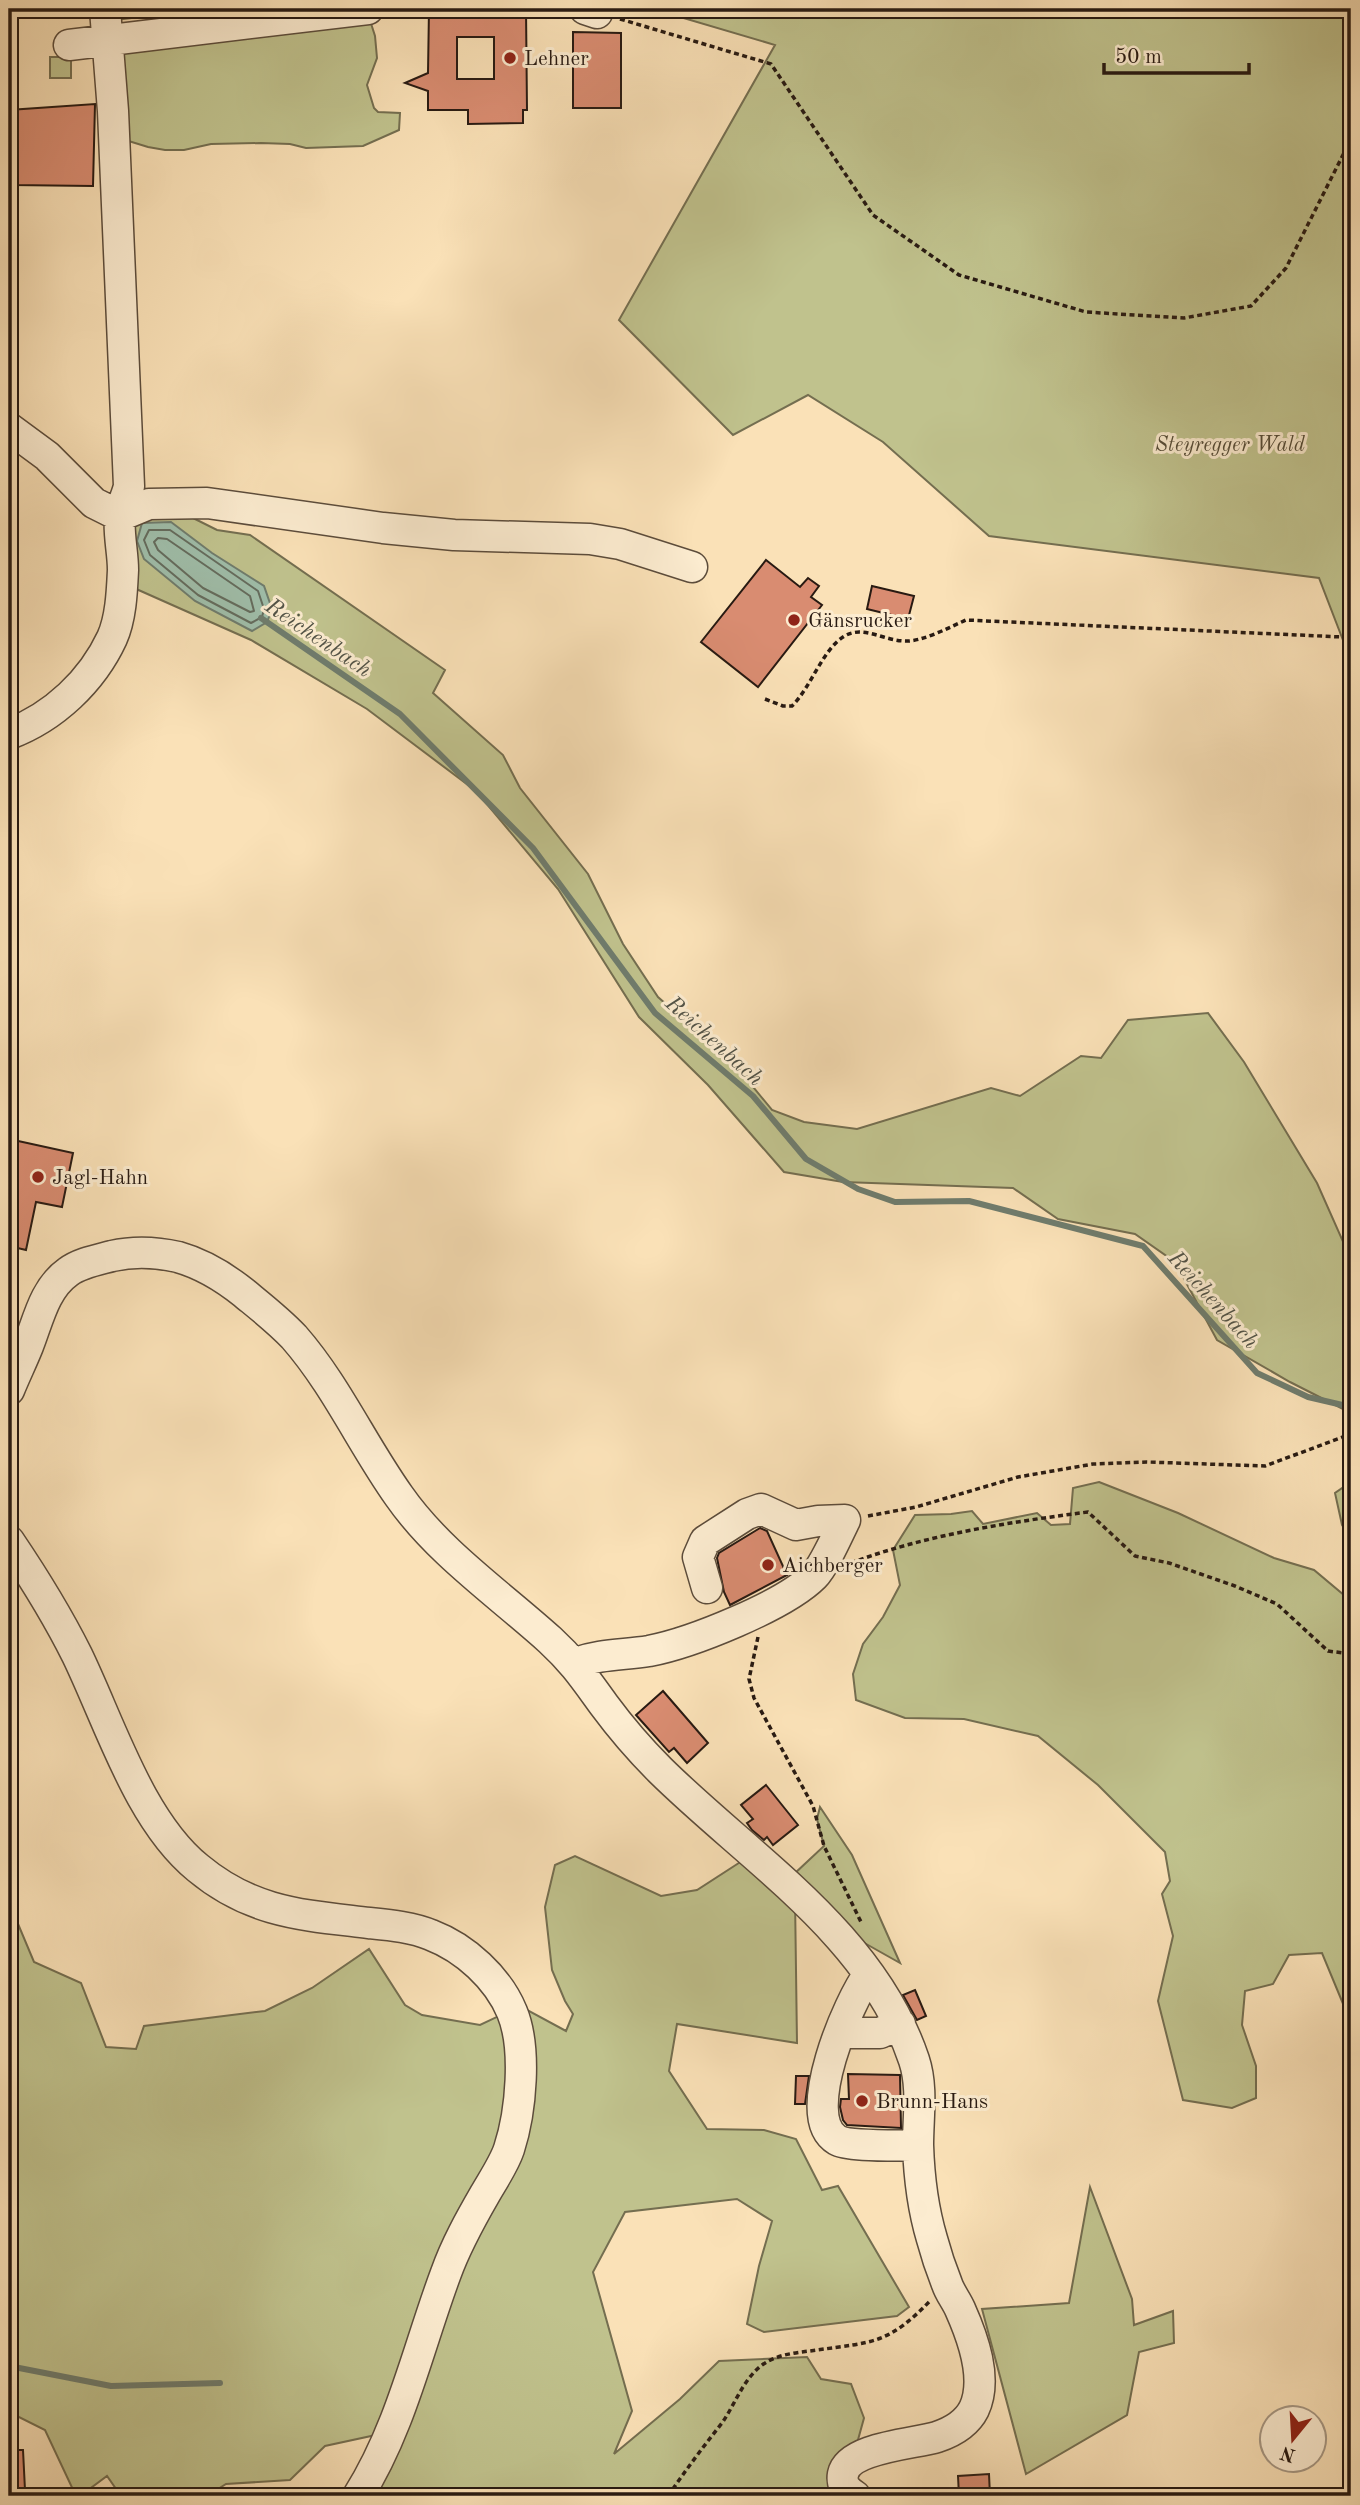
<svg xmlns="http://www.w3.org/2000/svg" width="1360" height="2505" viewBox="0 0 1360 2505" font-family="'Old Standard TT',serif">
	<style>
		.green { fill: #c0c28d; stroke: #746e50; stroke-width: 2 }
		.water { fill: #9fbeaa; stroke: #6f7c6d; stroke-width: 2 }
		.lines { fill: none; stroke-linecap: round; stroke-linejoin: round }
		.shore { stroke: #646c5e; stroke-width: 2 }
		.stream { stroke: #6f7c6d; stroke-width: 6 }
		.building { fill: #d98c71; stroke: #281a12; stroke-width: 2; fill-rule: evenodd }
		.minor-casing { stroke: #5c4c3b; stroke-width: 33 }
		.path { stroke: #281a12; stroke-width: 3.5; stroke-dasharray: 5 3.5; stroke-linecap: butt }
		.minor { stroke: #fcecd0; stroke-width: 30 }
		.poi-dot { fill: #8f2418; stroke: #fcecd0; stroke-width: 2.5 }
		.labels { text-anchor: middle; stroke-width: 6; stroke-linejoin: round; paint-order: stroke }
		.poi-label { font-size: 21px; fill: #281a12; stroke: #fcecd0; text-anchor: start }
		.park-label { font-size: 21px; font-style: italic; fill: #564c37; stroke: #fcecd0 }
		.water-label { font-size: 23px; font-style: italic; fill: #525347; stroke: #fcecd0 }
	</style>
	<rect width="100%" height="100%" fill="#fae1b7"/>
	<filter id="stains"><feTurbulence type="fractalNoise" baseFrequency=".00286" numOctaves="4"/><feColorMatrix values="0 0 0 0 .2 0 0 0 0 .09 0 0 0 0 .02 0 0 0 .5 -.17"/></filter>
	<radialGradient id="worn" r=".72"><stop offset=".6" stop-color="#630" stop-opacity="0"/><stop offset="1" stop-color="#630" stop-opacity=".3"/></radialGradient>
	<path class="green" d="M114,9h93l-93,11z
		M653,9h698v652l-32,-83 -330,-42 -106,-94 -75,-47 -75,40 -114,-115 156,-275z
		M368,14l7,22 2,22 -10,27 7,23 4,4 22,1 -1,17 -36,16 -57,2 -16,-4 -29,-1 -50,1 -27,6h-19l-17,-3 -26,-8 -3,-77 5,-12z
		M50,57h21v21h-21z
		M177,510l40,20 33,5 195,135 -12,23 70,62 17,33 68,86 35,70 35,53 78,69 36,44 32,12 53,7 134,-41 29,8 61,-40 20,2 27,-38 80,-7 36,49 73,121 28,63 6,24v143l-61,-31 -73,-42 -42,-78 -40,-28 -77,-15 -45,-31 -170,-6 -59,-10 -76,-87 -69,-68 -81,-128 -82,-98 -109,-82 -116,-69 -117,-52 1,-66z
		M1099,1482l79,31 96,45 40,12 37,31v422l-29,-70 -33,2 -16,29 -28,7 -3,34 14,41v32l-24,10 -49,-8 -25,-99 15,-65 -11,-42 8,-13 -5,-29 -67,-67 -60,-49 -74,-17 -59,-1 -49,-18 -3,-26 10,-30 20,-27 17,-32 -7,-35 22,-35 36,-1 21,-3 11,13 54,-11 14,12 19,-1 3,-36z
		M1351,1482v58l-9,-15 -7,-32z
		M820,1807l32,48 48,108 -48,-27 -57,-39 2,146 -120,-19 -8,47 38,58 57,1 32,9 26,51 16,-4 71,121 -12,9 -133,16 -17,-8 12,-58 13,-45 -35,-22 -112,13 -32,60 39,139 -18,43 66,-55 39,-38 88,-4 14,22 30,5 13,34 -8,29 -30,46 1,3h-464l36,-66 -74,16 -35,34 -64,4 -19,12h-86l-14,-20 -27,20h-4l-31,-66 -32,-16h-4v-552l4,50 21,50 47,21 25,64 30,2 8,-23 121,-15 47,-23 57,-39 36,56 17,10 58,10 40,-19 46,25 7,-17 -8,-13 -13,-31 -7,-63 10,-42 20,-9 86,40 36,-6 48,-31 49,15 30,-28 -7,-27z
		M1090,2187l42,112 2,26 39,-14 1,32 -35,9 -12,63 -101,59 -44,-165 87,-6z"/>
	<path class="water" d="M171,522l41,31 52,33 8,23 -5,13 -15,9 -57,-30 -51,-42 -7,-18 5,-18z"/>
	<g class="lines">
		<path class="shore" d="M149,530h21l88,61 6,18 -2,8 -11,6 -53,-28 -48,-40 -6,-15z
			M158,538l9,1 83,57 4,15 -4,1 -47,-24 -45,-38 -4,-8z"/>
		<path class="stream" d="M261,618l139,96 133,134 122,165 98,83 53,63 52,30 37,13 74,-1 174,45 114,127 51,24 43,10
			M9,2366l102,20 109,-3"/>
	</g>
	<path class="building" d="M429,9h97l1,101h-4v13l-55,1v-14h-40v-19l-23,-8 23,-10zM457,37h37v42h-37z
		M573,32l48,1v75h-48z
		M95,104l-2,82 -81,-1 -3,-75z
		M766,560l34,27 8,-9 11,8 -8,11 11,8 -64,82 -57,-45z
		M872,586l42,10 -6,23 -41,-10z
		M9,1139l64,14 -11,54 -26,-5 -10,48 -17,-4z
		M760,1528l7,3 20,44 -57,30 -6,-13 -7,-34 2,-5z
		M663,1691l45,52 -21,20 -13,-15 -5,4 -33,-37z
		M766,1785l32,40 -25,20 -6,-8 -3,3 -12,-10 -5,-7 6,-4 -12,-14z
		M915,1990l11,26 -9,4 -14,-25z
		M848,2074l52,1 1,53 -54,-3 -4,-5 -3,-13 1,-8h8z
		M796,2076h13l-4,28h-10z
		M9,2450h14l2,40 -16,1z
		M989,2474l1,22h-31l-1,-20z"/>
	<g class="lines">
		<g class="minor-casing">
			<path id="minor" d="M585,9l12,4
				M69,45l299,-36
				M9,428l38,28 47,47 26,13
				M120,516l29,-12 58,-1 176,25 71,7 136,4 30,5 72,23
				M9,734c45,-17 83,-53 103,-96 9,-20 10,-47 11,-68 0,-18 -5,-37 -3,-54 1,-10 7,-20 9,-30l-16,-375 -8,-102
				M9,1390c6,-15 13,-29 19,-44 10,-25 16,-57 40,-74 12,-9 29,-12 44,-16 22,-5 44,-4 66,1 25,7 46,20 66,36 17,14 35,28 50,44 42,48 68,107 105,159 39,56 100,98 151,144 24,22 35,39 54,65 17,23 36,45 56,65 90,89 212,164 254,290 9,27 4,57 4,85 1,31 5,64 14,94 4,15 9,30 15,45 3,9 9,16 13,25 13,29 28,70 14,100 -7,14 -22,23 -37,28 -22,7 -88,10 -94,37 -2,11 4,17 12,22
				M9,1541c25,37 48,74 68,114 33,68 62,165 121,213 54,45 105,47 171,55 20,2 43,4 62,12 34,13 67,43 81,77 15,36 9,100 -3,137 -5,15 -16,31 -24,45 -15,26 -29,51 -39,79 -28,75 -45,155 -88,223
				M575,1663c25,-9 48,-8 74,-12 42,-8 135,-45 165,-75 10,-10 24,-42 31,-56l-27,1 -22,4 -35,-16 -14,5 -42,27 -7,16 9,31
				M869,1974c-20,26 -71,143 -32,166 12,7 65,5 81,6
				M841,2033h39l20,-9"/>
		</g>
		<path class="path" d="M620,19l151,45 102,151 86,60 127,37 98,6 67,-12 35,-38 65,-129
			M765,699l18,7h9c19,-19 30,-55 51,-69 19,-13 41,4 62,4 17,1 45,-14 61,-21l376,17
			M868,1516l48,-9 102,-30 75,-13 54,-2 118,4 86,-32
			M851,1563c74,-28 159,-41 237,-51l47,44 34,7 66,23 42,18 51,47 23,3
			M758,1637l-9,42 5,19 59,108 11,40 37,76
			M668,2496c17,-25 35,-49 54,-73 16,-23 24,-54 53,-65 13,-5 28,-6 42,-8 57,-8 71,-6 113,-49"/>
		<use href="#minor" class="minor"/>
	</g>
	<g class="poi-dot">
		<circle cx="510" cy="58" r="7"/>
		<circle cx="794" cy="620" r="7"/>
		<circle cx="38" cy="1177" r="7"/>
		<circle cx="768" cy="1565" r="7"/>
		<circle cx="862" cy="2101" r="7"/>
	</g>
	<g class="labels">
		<g class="poi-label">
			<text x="524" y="65">Lehner</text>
			<text x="808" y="627">Gänsrucker</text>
			<text x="52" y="1184">Jagl-Hahn</text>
			<text x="782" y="1572">Aichberger</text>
			<text x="876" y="2108">Brunn-Hans</text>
		</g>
		<g class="park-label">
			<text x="1230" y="451">Steyregger Wald</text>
		</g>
		<g class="water-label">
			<text transform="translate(319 637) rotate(34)" y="8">Reichenbach</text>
			<text transform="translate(715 1040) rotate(42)" y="8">Reichenbach</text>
			<text transform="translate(1214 1299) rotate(48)" y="8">Reichenbach</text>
		</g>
	</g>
	<rect width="1360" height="2505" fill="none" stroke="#fae1b7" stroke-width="35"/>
	<rect x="10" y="10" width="1339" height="2484" fill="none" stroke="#281a12" stroke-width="3.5"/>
	<rect x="18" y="18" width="1325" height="2470" fill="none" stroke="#281a12" stroke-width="2"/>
	<g transform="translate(1293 2439) rotate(198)"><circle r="33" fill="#fcecd0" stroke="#a79884" stroke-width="2"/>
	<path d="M0-5L12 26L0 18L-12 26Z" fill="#8f2418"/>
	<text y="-10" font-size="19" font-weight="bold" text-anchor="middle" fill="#281a12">N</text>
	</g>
	<path d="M1104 63v10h145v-10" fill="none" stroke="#281a12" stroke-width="3.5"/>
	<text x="1115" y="63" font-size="21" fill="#281a12" stroke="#fcecd0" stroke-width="5" paint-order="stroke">50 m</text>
	<rect width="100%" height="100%" filter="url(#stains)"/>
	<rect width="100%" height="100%" fill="url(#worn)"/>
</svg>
